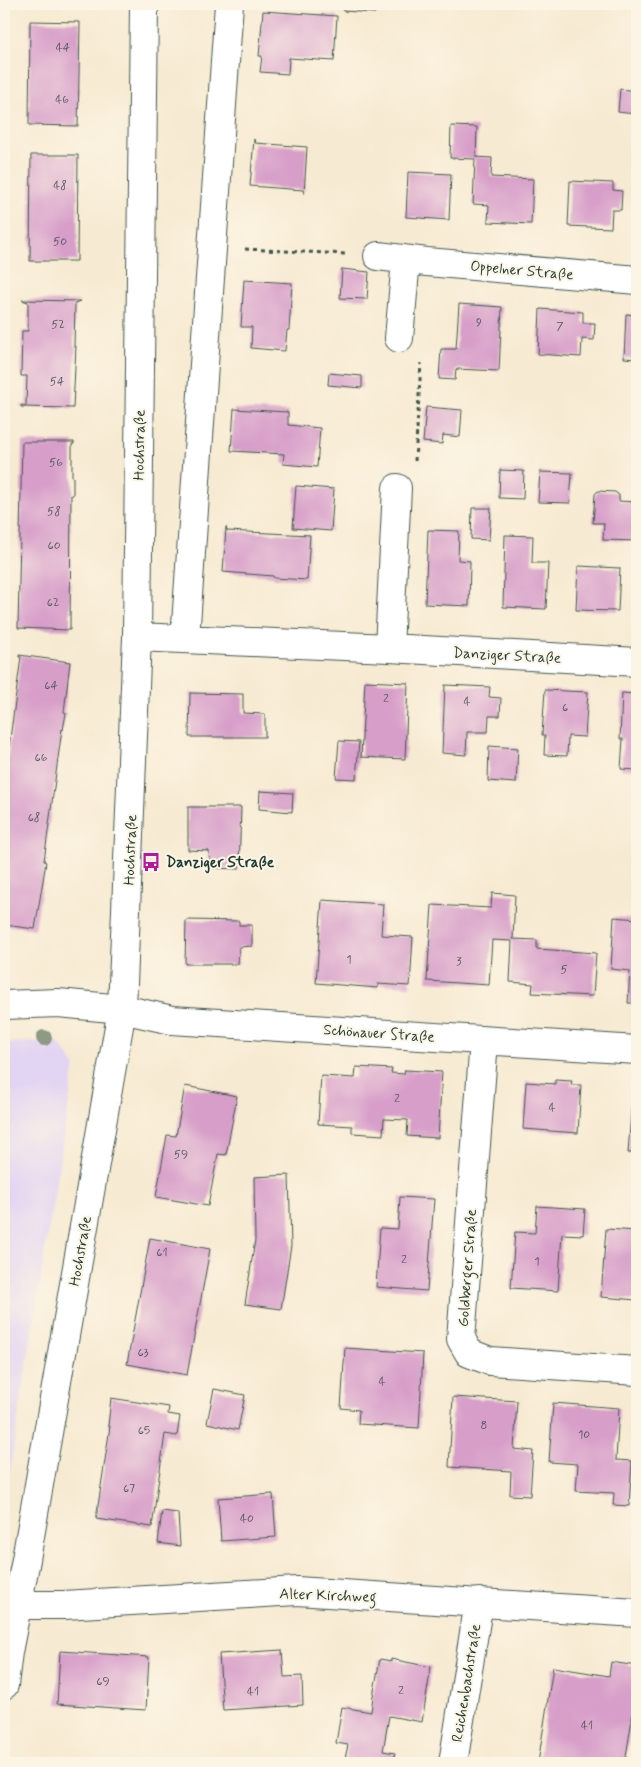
<svg xmlns="http://www.w3.org/2000/svg" width="641" height="1767" viewBox="0 0 641 1767" font-family="Mynerve,sans-serif">
	<style>
		.built { fill: #e2d4f3 }
		.building { fill: #d79ec9 }
		.lines { fill: none; stroke-linecap: round; stroke-linejoin: round }
		.street-casing { stroke: #3f574c; stroke-width: 30 }
		.path { stroke: #3f574c; stroke-width: 3; stroke-dasharray: 4 4; stroke-linecap: butt }
		.street { stroke: #fff; stroke-width: 28 }
		.tree { fill: #8d9b84 }
		.labels { text-anchor: middle; stroke-width: 4; stroke-linejoin: round; paint-order: stroke }
		.number-label { font-size: 12px; fill: #4d5559 }
		.street-label { font-size: 15px; fill: #1f3d34; stroke: #fcf5e5 }
		.poi-label { font-size: 15px; font-weight: bold; fill: #1f3d34; stroke: #fcf5e5; text-anchor: start }
	</style>
	<rect width="100%" height="100%" fill="#fcf5e5"/>
	<filter id="ink" filterUnits="userSpaceOnUse"><feTurbulence type="fractalNoise" baseFrequency=".02" numOctaves="2"/><feDisplacementMap in="SourceGraphic" scale="10" xChannelSelector="R" yChannelSelector="G"/><feConvolveMatrix kernelMatrix="1 2 1 2 8 2 1 2 1" color-interpolation-filters="sRGB"/></filter>
	<filter id="wash" filterUnits="userSpaceOnUse"><feTurbulence type="fractalNoise" baseFrequency=".0096" numOctaves="4" result="noise"/><feDisplacementMap in="SourceGraphic" scale="20" xChannelSelector="R" yChannelSelector="G"/><feGaussianBlur stdDeviation="1.12" result="paint"/><feColorMatrix in="noise" values="0 0 0 0 0 0 0 0 0 0 0 0 0 0 0 0 0 1.4 0 .05"/><feComposite in="paint" operator="in"/></filter>
	<g filter="url(#wash)">
		<rect width="100%" height="100%" fill="#f7ead2"/>
		<path class="built" d="M57,1041l18,24 -66,409h-5v-431z"/>
		<g id="blocks">
			<path class="building" d="M343,4h33l-1,9 -32,-2z
				M263,11l74,5 -3,45 -45,-3 -1,16 -28,-2 2,-16h-3z
				M30,21l50,1 -2,104 -49,-1z
				M620,89l17,2 -2,23 -17,-2z
				M451,126l26,1 -1,30 16,1 -1,19 42,2 -2,45 -43,-2 1,-17 -16,-1 2,-45 -25,-1z
				M254,139l1,4 52,4 -3,47 -1,-4 -53,-4z
				M31,155h47l-1,106h-47z
				M408,172l43,2 -2,46 -43,-3z
				M570,181l43,2v7l9,1 -1,19h-9l-1,18 -43,-2z
				M342,269l27,3 -2,27 -27,-1z
				M244,280l48,3 -3,47h-2l-2,21 -34,-3 1,-21h-11z
				M22,300l58,1 -5,2 -1,44 2,-1 -3,62 -52,-1v-2l5,1 1,-30h-6l1,-45h6v-29z
				M459,304l43,3 -3,64 -43,-2 -1,11 -16,-1 2,-30h15z
				M540,309l43,3v11h12l-1,17 -12,-1 -1,18 -43,-3z
				M626,314l11,1v44l-13,-1z
				M329,373l33,3v12l-34,-3z
				M426,407l36,3 -2,27 -17,-2 -1,9 -19,-2z
				M234,409l54,3v13l32,3 -3,39 -34,-3 1,-10 -53,-3z
				M22,442h52v2h-2v33h1v18h-2l-1,135 -52,-2z
				M500,470l24,1 -1,28 -24,-1z
				M540,472l32,1 -2,30 -32,-1z
				M296,486l38,3 -3,42 -38,-3z
				M598,491l17,1 4,3v6l18,1v39l-34,-1 1,-17h-11l2,-29z
				M472,508h19l-2,32 -18,-1z
				M226,527l1,4 83,4 -3,45 -33,-2 -1,-2 -50,-4z
				M428,530l31,1 -1,29 12,1 -1,45 -44,-2z
				M505,535l28,1 -1,27h16l-2,46 -43,-2z
				M578,566l42,2 -2,43 -42,-1z
				M19,655l51,7 -6,50 2,1 -3,17 -1,-1 -18,132 2,1 -11,67 -31,-4v-141l17,-127h-2z
				M365,681l43,2 -3,76 -44,-2z
				M445,685l45,2 -1,10 12,1 -1,18h-11l-1,16h-21l-1,23 -24,-2z
				M545,690l43,2 -3,45 -17,-1 -1,20 -23,-1 1,-20h-3z
				M190,693l53,1v19l22,1v23h-76z
				M622,693l15,1v76l-16,-1 2,-30h-3z
				M339,741l20,1 -3,37 -20,-1z
				M489,746l29,2 -2,35 -28,-2z
				M260,791l33,2 -1,19 -33,-3z
				M188,807h53l-2,62 -29,-1 -1,-17 -21,-1z
				M492,893l23,2 -2,44 24,1v9l59,4 -3,43 -61,-3 1,-9 -23,-2 2,-41 -20,-1 -3,45 -62,-4 5,-76 59,3z
				M322,900l61,4 -2,31 32,2 -3,49 -32,-2v4l-62,-5z
				M614,917l23,2v84h-9l2,-32 -19,-2z
				M186,920l53,1v4h13v21l-13,1 -1,17h-53z
				M356,1067l36,2 -1,4 13,1 1,-4 37,2 -4,66 -31,-2 1,-16 -24,-1 -1,16 -31,-2v-7l-34,-2 3,-48 34,2z
				M555,1080l17,1 -1,4h10l-3,48 -55,-4 3,-47 29,2z
				M633,1085h4v68h-9z
				M185,1086l52,10 -11,59 -8,-1 -10,52 -52,-9 11,-62 9,1z
				M289,1175l2,71 -10,63 -36,-5 10,-64 -1,-63z
				M400,1197l34,2 -7,92 -51,-4 4,-59 18,1z
				M537,1206l48,3 -2,26 -21,-1 -4,57 -47,-3 4,-56 20,1z
				M606,1229l31,2v69l-36,-3z
				M150,1238l60,11 -23,126 -60,-11z
				M345,1348l78,5 -4,75 -61,-4 1,-14 -18,-2z
				M214,1389l31,6 -7,35 -31,-7z
				M453,1397l64,4 -3,48 19,2 -3,45 -20,-1 1,-24 -62,-4z
				M111,1398l58,9 -1,7 12,2 -3,20 -12,-2 -13,93 -56,-8 11,-72 3,-21h-2z
				M553,1403l66,5 -3,52 16,1 -3,45 -16,-1 1,-12 -38,-2 2,-27 -29,-2z
				M273,1494l3,43 -55,4 -3,-43z
				M162,1511l16,2 2,33 -22,-3z
				M282,1650l2,27 18,-1 1,29 -80,5 -4,-56z
				M60,1651l89,6 -3,53 -89,-6z
				M380,1659l11,2v-2l40,8 -9,55 -33,-6 -6,35 12,2 -2,10h-49l4,-18 -12,-2 6,-36 29,5 2,-16z
				M611,1662l26,4v21l-12,76h-87l15,-96 56,9z"/>
		</g>
	</g>
	<g filter="url(#ink)">
		<use href="#blocks" fill-opacity="0" stroke="#3f574c" stroke-width="1"/>
		<g class="lines">
			<g class="street-casing">
				<path id="street" d="M378,256l49,6 210,18
					M399,338l7,-78
					M137,637l252,11 248,14
					M185,639l44,-635
					M389,648l8,-160
					M4,1005l54,-2 64,6 50,11 465,30
					M484,1041l-23,298 8,14 21,8 147,10
					M18,1605h46l233,-14 340,22
					M4,1685l4,-33 17,-87 97,-556 15,-372 7,-633
					M453,1763l26,-161"/>
			</g>
			<path class="path" d="M245,249l101,5
				M415,461l6,-98"/>
			<use href="#street" class="street"/>
		</g>
		<circle class="tree" cx="44" cy="1038" r="8"/>
	</g>
	<defs>
		<g id="bus-bare" transform="scale(1.5)"><path d="M-5-6H5V4H4V6H2V4H-2V6H-4V4H-5ZM-3.5-4V0h7V-4ZM-3.5 1.2v1.5H-2V1.2ZM2 1.2v1.5H3.5V1.2Z" fill="#b5179e" stroke="#fcf5e5" stroke-width="2.5" paint-order="stroke"/></g>
	</defs>
	<g fill-rule="evenodd">
		<use href="#bus-bare" x="151" y="862"/>
	</g>
	<g class="labels">
		<g class="number-label">
			<text x="63" y="51">44</text>
			<text x="62" y="103">46</text>
			<text x="60" y="189">48</text>
			<text x="60" y="245">50</text>
			<text x="479" y="326">9</text>
			<text x="58" y="328">52</text>
			<text x="560" y="330">7</text>
			<text x="57" y="385">54</text>
			<text x="56" y="466">56</text>
			<text x="54" y="515">58</text>
			<text x="54" y="549">60</text>
			<text x="53" y="606">62</text>
			<text x="51" y="689">64</text>
			<text x="386" y="702">2</text>
			<text x="467" y="705">4</text>
			<text x="565" y="711">6</text>
			<text x="41" y="761">66</text>
			<text x="34" y="821">68</text>
			<text x="349" y="963">1</text>
			<text x="459" y="965">3</text>
			<text x="564" y="973">5</text>
			<text x="397" y="1102">2</text>
			<text x="552" y="1111">4</text>
			<text x="181" y="1158">59</text>
			<text x="162" y="1256">61</text>
			<text x="404" y="1263">2</text>
			<text x="537" y="1265">1</text>
			<text x="143" y="1356">63</text>
			<text x="382" y="1385">4</text>
			<text x="484" y="1429">8</text>
			<text x="144" y="1434">65</text>
			<text x="584" y="1438">10</text>
			<text x="129" y="1492">67</text>
			<text x="247" y="1522">40</text>
			<text x="103" y="1685">69</text>
			<text x="401" y="1694">2</text>
			<text x="253" y="1695">41</text>
			<text x="587" y="1729">41</text>
		</g>
		<g class="street-label">
			<text transform="translate(522 270) rotate(5)" y="5">Oppelner Straße</text>
			<text transform="translate(139 445) rotate(-89)" y="5">Hochstraße</text>
			<text transform="translate(507 655) rotate(3)" y="5">Danziger Straße</text>
			<text transform="translate(130 850) rotate(-88)" y="5">Hochstraße</text>
			<text transform="translate(379 1033) rotate(4)" y="5">Schönauer Straße</text>
			<text transform="translate(80 1251) rotate(-80)" y="5">Hochstraße</text>
			<text transform="translate(467 1268) rotate(-86)" y="5">Goldberger Straße</text>
			<text transform="translate(328 1595) rotate(2)" y="5">Alter Kirchweg</text>
			<text transform="translate(466 1683) rotate(-81)" y="5">Reichenbachstraße</text>
		</g>
		<g class="poi-label">
			<text x="166" y="867">Danziger Straße</text>
		</g>
	</g>
	<rect width="641" height="1767" fill="none" stroke="#fcf5e5" stroke-width="20"/>
</svg>
